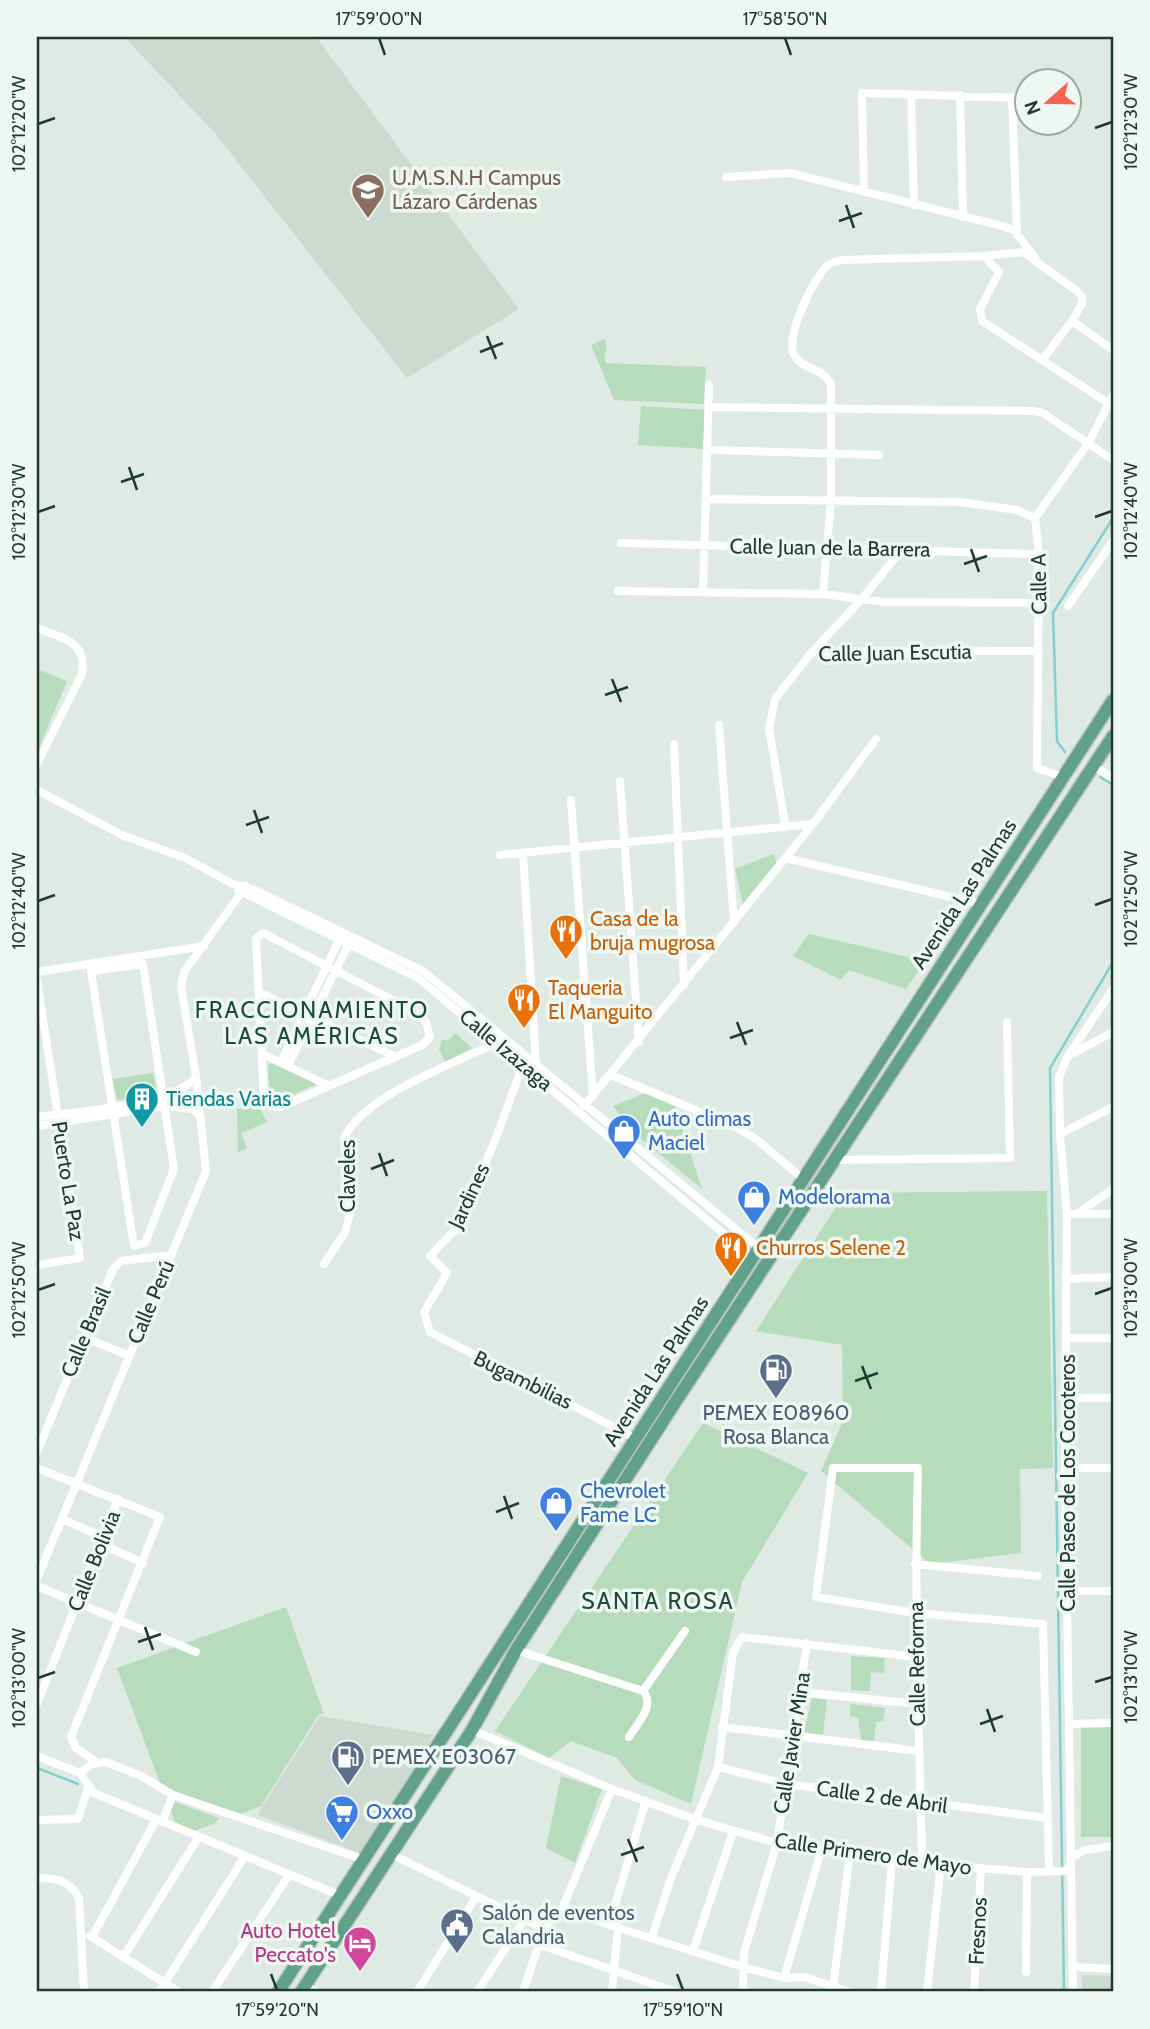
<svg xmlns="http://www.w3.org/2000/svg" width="1150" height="2029" viewBox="0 0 1150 2029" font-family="Cabin,sans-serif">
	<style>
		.built { fill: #ccdad2 }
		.green { fill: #b6dcbb }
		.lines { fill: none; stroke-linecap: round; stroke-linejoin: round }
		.stream { stroke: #84cfd1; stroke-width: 2.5 }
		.primary-casing { stroke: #bcc4c1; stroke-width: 15 }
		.minor { stroke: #fff; stroke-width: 8 }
		.primary { stroke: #61a189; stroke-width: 12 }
		.ticks { fill: none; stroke: #1f3a2f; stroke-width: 2.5 }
		.labels { text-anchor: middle; stroke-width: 7; stroke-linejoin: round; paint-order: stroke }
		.education-label { font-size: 21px; fill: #785e54; stroke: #eef7f1; text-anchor: start }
		.street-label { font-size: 21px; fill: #1f3a2f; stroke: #eef7f1 }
		.food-label { font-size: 21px; fill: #c56008; stroke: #eef7f1; text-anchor: start }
		.culture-label { font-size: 21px; fill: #0d838f; stroke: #eef7f1; text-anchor: start }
		.shop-label { font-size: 21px; fill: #366cbe; stroke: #eef7f1; text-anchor: start }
		.service-label { font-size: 21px; fill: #4e5e75; stroke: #eef7f1; text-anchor: start }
		.hotel-label { font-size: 21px; fill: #b23c85; stroke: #eef7f1; text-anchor: end }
		.neighbourhood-label { font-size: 23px; letter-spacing: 2px; fill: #1b4c3a; stroke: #eef7f1 }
		.neatline { fill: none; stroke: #1f3a2f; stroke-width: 2.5 }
		.ticks-label { font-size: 18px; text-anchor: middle; fill: #1f3a2f }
	</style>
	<rect width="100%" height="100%" fill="#deeae3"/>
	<path class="built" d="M124,37h192l203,272 -112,69 -193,-246z
		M320,1716l114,19 -73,118 -104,-38z
		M1082,1975l31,1v16h-31z"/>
	<path class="green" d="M605,339l2,12 -3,3 2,9 100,4 -2,37 -90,-4 -23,-55z
		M641,406l67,4 -2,39 -68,-4z
		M37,669l30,12 -30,72z
		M774,854l3,11 -34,40 -8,-36z
		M809,934l116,27 -19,28 -57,-19 -8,10 -48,-24z
		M455,1033l17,15 -27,14 -6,-13 3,-10 6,2z
		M271,1063l44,20v2l-42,18 -3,-4 -2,-34z
		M153,1073l4,21 -40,6 -4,-21z
		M650,1091l24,12 28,86 -85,-70 3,-4 -7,-9z
		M258,1105l9,17 -26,11 6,15 -9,4 -1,-43z
		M1047,1191l6,277 -33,1 1,84 -91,11 -109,-93 22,-50 -1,-76 -86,-14 89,-138z
		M703,1423l105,50 -66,109 -51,222 -56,-24 -18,-22 -46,-17 -22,17 -54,-27z
		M286,1607l38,107h-5l-58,92 -23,9 -77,-29 -44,-118z
		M851,1656l34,2 -1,15 -13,-1 -1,19 -19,-1z
		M812,1698l15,2 -4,35 -19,-3z
		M850,1704l35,4 -2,13 -7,1 -2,19 -13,-1 -3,-22 -8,-2z
		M1081,1727h32v110h-32z
		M561,1776l41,13 -27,74 -29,-15z
		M172,1801l47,17 -4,5 -26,10 -13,-7 -6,-18z"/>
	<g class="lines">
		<path class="stream" d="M1065,752l-8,-11 -4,-128 60,-95
			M1100,777l13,8
			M37,1768l41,16
			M1064,1992l-14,-924 63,-106"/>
		<g class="primary-casing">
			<path id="primary" d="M278,1992l835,-1292
				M301,1992l171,-262 44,-80 158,-246 439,-668"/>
		</g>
		<path class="minor" d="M911,95l3,110
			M960,95l3,122
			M1012,98l5,135
			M726,177l64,-4 212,53 12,4 21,28
			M864,192l-2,-99 166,5
			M984,256l15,16 -19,37 2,12 126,82
			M1043,359l29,-38
			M709,407l324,4 10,2 70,47
			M709,450l170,5
			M706,499l254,3 57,8 18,8
			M621,543l418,11
			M618,591l205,3 61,8 155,1
			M703,592l6,-207
			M823,594l8,-94v-116c-10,-18 -29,-14 -37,-29 -9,-18 19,-76 33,-89 4,-4 10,-5 15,-6l142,-4 39,-4 54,39 5,6v7l-10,17 41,29
			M1068,606l45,-65
			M37,628c26,11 50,12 45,46l-45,90
			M812,652l49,-52 41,-51
			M719,725l15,198
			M674,744l10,241
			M1092,765l21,13
			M1063,777l-26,-9 2,-214 -4,-36 54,-76 24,-47
			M620,781l19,261
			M37,790l85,45 63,23 48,26 22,6 168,81 336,277
			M571,800l22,296
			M785,824l-16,-96 6,-29 37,-47 227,-1
			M523,853l13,210
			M500,855l313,-31
			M786,858l195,46
			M238,890l180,88 335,280
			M263,933l155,80 8,9 4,15 -8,8 -141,62 -12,-1 -5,-6 -8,-161z
			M143,964l31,205 -29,74 -11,3 -43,-275z
			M37,972l167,-26
			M259,992l135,64
			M263,1054l64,31
			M1070,1055l43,-23
			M281,1062l59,-124
			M523,1064l-27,74 -38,89 -28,29 17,17 -23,39 6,20 205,106
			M288,1066l63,-126
			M611,1075l123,51 22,13 47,40
			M584,1106l229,-282 63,-85
			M37,1117c37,-5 138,-12 159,-40
			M37,1126l128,-20 28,3 8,8
			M1060,1134l53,-27
			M834,1160l176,-2 -3,-136
			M1078,1213l35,-24
			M1067,1214h46
			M324,1264l21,-32 6,-22 -7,-72c23,-45 110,-74 154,-96
			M37,1265l43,-7 -43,-278
			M1066,1279l47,-2
			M83,1337l45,18
			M1067,1338h46
			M1068,1398h45
			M37,1452l76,-183 8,-8 50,-6
			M37,1468l123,49 -89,220 5,11 22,15
			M1065,1468h48
			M62,1519l41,18
			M101,1544l42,19
			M915,1564l123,12
			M37,1579l169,-408 -10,-94 -15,-91 3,-14 62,-86
			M37,1586l159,66
			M1068,1591h45
			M516,1650l127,41c13,14 -6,33 -14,46
			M643,1691l42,-60
			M800,1692l118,12
			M37,1704l81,-205
			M1070,1724l43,-1
			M722,1727l197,24
			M472,1730l140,59 82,30 83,24 115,18 135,11 41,-1 3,-8
			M37,1756l43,17 14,20 245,102
			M718,1767l68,17 262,34
			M80,1773l12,-9 14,-2 35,14 32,19 189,64
			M37,1820l41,-1 10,-31
			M162,1822l11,-27
			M391,1854l153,75
			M1072,1857l13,-7 28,-4
			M922,1861c-3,-131 -8,-262 -4,-393h-85l-17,129 100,16 127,11 6,247
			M37,1878c19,0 32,2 42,20l5,94
			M563,1907l46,18 137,43 38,10 20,-1 46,15
			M609,1925l37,-124
			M90,1936l89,56
			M92,1937l64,-117
			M652,1937l19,-59 47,-111 15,-115 9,-15 175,20
			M538,1944l138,48
			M693,1951l40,-119
			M124,1956l74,-118
			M1072,1967l41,2
			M1026,1972l1,-100
			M784,1978l37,-127
			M305,1986l11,6
			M833,1987l17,-134
			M159,1992l86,-136
			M212,1992l77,-117
			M417,1992l59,-95
			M477,1992l47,-72
			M523,1992l21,-63 19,-22 49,-118
			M612,1992l6,-65
			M743,1992l1,-40 33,-109 30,-200
			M881,1992l11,-131
			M927,1992l14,-129
			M974,1992l7,-123
			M1073,1992l-8,-524 2,-254 -7,-80 -1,-57 9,-21 45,-67"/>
		<use href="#primary" class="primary"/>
	</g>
	<path class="ticks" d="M379,38l6,17M785,38l6,17M38,124l17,-6M1095,128l17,-6M846,205l8,23M839,221l23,-8M487,336l9,23M480,352l23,-9M129,467l8,23M121,482l23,-8M38,512l17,-6M1095,517l17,-6M971,549l8,23M964,564l23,-8M612,679l9,23M605,695l23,-8M254,810l8,23M246,825l23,-8M38,901l17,-6M1095,905l17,-6M737,1022l9,23M730,1038l23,-8M379,1153l8,23M371,1169l23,-9M38,1290l17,-6M1095,1294l17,-6M862,1366l9,23M855,1381l23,-8M504,1496l8,23M496,1512l23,-9M145,1627l8,23M138,1642l23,-8M38,1678l17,-6M1095,1682l17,-5M987,1709l8,23M980,1724l23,-8M628,1839l9,23M621,1855l23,-8M271,1974l6,16M677,1974l6,16"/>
	<defs>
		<g id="university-pin" transform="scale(1.75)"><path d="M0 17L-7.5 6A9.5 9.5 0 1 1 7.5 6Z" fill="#8d6e63" stroke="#eef7f1"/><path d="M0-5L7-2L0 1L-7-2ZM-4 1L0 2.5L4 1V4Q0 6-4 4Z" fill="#fff"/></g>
		<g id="restaurant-pin" transform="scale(1.75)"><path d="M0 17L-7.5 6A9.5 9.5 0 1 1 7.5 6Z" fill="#e8710a" stroke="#eef7f1"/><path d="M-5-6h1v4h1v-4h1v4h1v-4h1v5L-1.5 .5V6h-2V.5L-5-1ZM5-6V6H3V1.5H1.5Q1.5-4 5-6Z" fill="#fff"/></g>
		<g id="building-pin" transform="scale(1.75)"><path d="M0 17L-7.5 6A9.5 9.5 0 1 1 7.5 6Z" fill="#0f9aa8" stroke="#eef7f1"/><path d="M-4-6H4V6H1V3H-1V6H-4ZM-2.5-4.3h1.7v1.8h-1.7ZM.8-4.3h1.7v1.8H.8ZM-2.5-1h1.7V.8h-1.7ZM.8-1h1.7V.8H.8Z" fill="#fff"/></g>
		<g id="shop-pin" transform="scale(1.75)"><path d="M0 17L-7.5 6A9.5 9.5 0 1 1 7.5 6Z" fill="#3f7fe0" stroke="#eef7f1"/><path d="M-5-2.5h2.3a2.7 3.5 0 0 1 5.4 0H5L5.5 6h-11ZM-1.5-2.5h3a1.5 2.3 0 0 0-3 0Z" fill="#fff"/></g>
		<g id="fuel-pin" transform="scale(1.75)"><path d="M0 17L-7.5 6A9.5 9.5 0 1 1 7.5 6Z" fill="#5c6f8a" stroke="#eef7f1"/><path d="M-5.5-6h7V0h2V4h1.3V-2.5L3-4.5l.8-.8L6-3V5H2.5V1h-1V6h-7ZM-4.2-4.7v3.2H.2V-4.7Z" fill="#fff"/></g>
		<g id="supermarket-pin" transform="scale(1.75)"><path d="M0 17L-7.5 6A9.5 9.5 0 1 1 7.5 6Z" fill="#3f7fe0" stroke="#eef7f1"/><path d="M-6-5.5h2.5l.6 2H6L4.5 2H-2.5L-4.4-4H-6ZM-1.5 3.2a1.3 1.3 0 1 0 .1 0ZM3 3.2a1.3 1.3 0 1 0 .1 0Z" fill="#fff"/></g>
		<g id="civic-pin" transform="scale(1.75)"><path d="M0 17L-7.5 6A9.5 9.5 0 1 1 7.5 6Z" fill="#5c6f8a" stroke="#eef7f1"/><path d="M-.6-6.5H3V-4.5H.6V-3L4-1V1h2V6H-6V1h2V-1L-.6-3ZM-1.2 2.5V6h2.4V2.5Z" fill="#fff"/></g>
		<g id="hotel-pin" transform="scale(1.75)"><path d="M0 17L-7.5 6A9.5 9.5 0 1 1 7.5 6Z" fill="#d1479c" stroke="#eef7f1"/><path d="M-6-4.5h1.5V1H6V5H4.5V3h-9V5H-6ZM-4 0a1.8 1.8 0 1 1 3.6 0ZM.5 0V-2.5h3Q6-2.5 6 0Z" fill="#fff"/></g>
	</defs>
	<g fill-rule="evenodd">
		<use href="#university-pin" x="368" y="190"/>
		<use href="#restaurant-pin" x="566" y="931"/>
		<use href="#restaurant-pin" x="524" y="1000"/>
		<use href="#building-pin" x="142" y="1099"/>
		<use href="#shop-pin" x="624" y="1131"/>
		<use href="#shop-pin" x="754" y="1197"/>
		<use href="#restaurant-pin" x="731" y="1248"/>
		<use href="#fuel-pin" x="776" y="1370"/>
		<use href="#shop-pin" x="556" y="1503"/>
		<use href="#fuel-pin" x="348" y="1757"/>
		<use href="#supermarket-pin" x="342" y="1812"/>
		<use href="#civic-pin" x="457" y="1925"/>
		<use href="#hotel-pin" x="360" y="1943"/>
	</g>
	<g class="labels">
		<g class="education-label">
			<text x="392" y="185">U.M.S.N.H Campus<tspan x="392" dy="24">Lázaro Cárdenas</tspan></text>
		</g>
		<g class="street-label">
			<text transform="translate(830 548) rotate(1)" y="7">Calle Juan de la Barrera</text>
			<text transform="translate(1039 584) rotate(-91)" y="7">Calle A</text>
			<text transform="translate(895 653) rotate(-1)" y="7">Calle Juan Escutia</text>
			<text transform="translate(964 894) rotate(-57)" y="7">Avenida Las Palmas</text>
			<text transform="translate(506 1050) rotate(40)" y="7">Calle Izazaga</text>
			<text transform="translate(348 1176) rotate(-90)" y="7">Claveles</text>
			<text transform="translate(68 1181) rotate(81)" y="7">Puerto La Paz</text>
			<text transform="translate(469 1196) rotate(-65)" y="7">Jardines</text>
			<text transform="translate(151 1302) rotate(-67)" y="7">Calle Perú</text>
			<text transform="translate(86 1332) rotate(-67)" y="7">Calle Brasil</text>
			<text transform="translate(656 1371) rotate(-57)" y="7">Avenida Las Palmas</text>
			<text transform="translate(523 1380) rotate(26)" y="7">Bugambilias</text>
			<text transform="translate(1068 1483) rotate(-90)" y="7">Calle Paseo de Los Cocoteros</text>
			<text transform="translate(94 1561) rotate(-68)" y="7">Calle Bolivia</text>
			<text transform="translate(917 1664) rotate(-91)" y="7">Calle Reforma</text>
			<text transform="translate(792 1743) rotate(-81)" y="7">Calle Javier Mina</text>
			<text transform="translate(882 1797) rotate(8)" y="7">Calle 2 de Abril</text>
			<text transform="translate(873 1854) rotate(8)" y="7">Calle Primero de Mayo</text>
			<text transform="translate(978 1931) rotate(-87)" y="7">Fresnos</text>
		</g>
		<g class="food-label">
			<text x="590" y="926">Casa de la<tspan x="590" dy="24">bruja mugrosa</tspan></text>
			<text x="548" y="995">Taqueria<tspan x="548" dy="24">El Manguito</tspan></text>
			<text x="756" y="1255">Churros Selene 2</text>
		</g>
		<g class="culture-label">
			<text x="166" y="1106">Tiendas Varias</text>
		</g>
		<g class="shop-label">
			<text x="648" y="1126">Auto climas<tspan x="648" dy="24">Maciel</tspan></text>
			<text x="778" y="1204">Modelorama</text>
			<text x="580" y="1498">Chevrolet<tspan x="580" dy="24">Fame LC</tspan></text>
			<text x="366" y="1819">Oxxo</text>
		</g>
		<g class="service-label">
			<text x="776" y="1420" text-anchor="middle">PEMEX E08960<tspan x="776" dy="24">Rosa Blanca</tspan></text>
			<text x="372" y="1764">PEMEX E03067</text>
			<text x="482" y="1920">Salón de eventos<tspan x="482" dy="24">Calandria</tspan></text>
		</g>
		<g class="hotel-label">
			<text x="336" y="1938">Auto Hotel<tspan x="336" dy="24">Peccato's</tspan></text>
		</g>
		<g class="neighbourhood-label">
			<text x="312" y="1018">FRACCIONAMIENTO<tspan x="312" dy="26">LAS AMÉRICAS</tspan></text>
			<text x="658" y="1609">SANTA ROSA</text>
		</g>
	</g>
	<rect width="1150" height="2029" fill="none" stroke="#eef7f1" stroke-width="77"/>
	<g transform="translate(1048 102) rotate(250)"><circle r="33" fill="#eef7f1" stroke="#9baba3" stroke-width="2"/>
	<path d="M0-5L12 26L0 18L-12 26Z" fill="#f56551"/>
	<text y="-10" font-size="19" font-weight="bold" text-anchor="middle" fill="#1f3a2f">N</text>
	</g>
	<rect x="38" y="38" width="1074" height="1952" class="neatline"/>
	<g class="ticks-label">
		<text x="379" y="25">17°59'00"N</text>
		<text x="785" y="25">17°58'50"N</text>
		<text transform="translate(1131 122) rotate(-90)" y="6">102°12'30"W</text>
		<text transform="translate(19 124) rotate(-90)" y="6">102°12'20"W</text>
		<text transform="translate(1131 511) rotate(-90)" y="6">102°12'40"W</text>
		<text transform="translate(19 512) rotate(-90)" y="6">102°12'30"W</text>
		<text transform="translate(1131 899) rotate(-90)" y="6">102°12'50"W</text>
		<text transform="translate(19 901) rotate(-90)" y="6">102°12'40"W</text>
		<text transform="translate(1131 1288) rotate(-90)" y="6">102°13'00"W</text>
		<text transform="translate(19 1290) rotate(-90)" y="6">102°12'50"W</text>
		<text transform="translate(1131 1677) rotate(-90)" y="6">102°13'10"W</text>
		<text transform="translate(19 1678) rotate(-90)" y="6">102°13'00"W</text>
		<text x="277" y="2016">17°59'20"N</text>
		<text x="683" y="2016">17°59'10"N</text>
	</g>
</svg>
